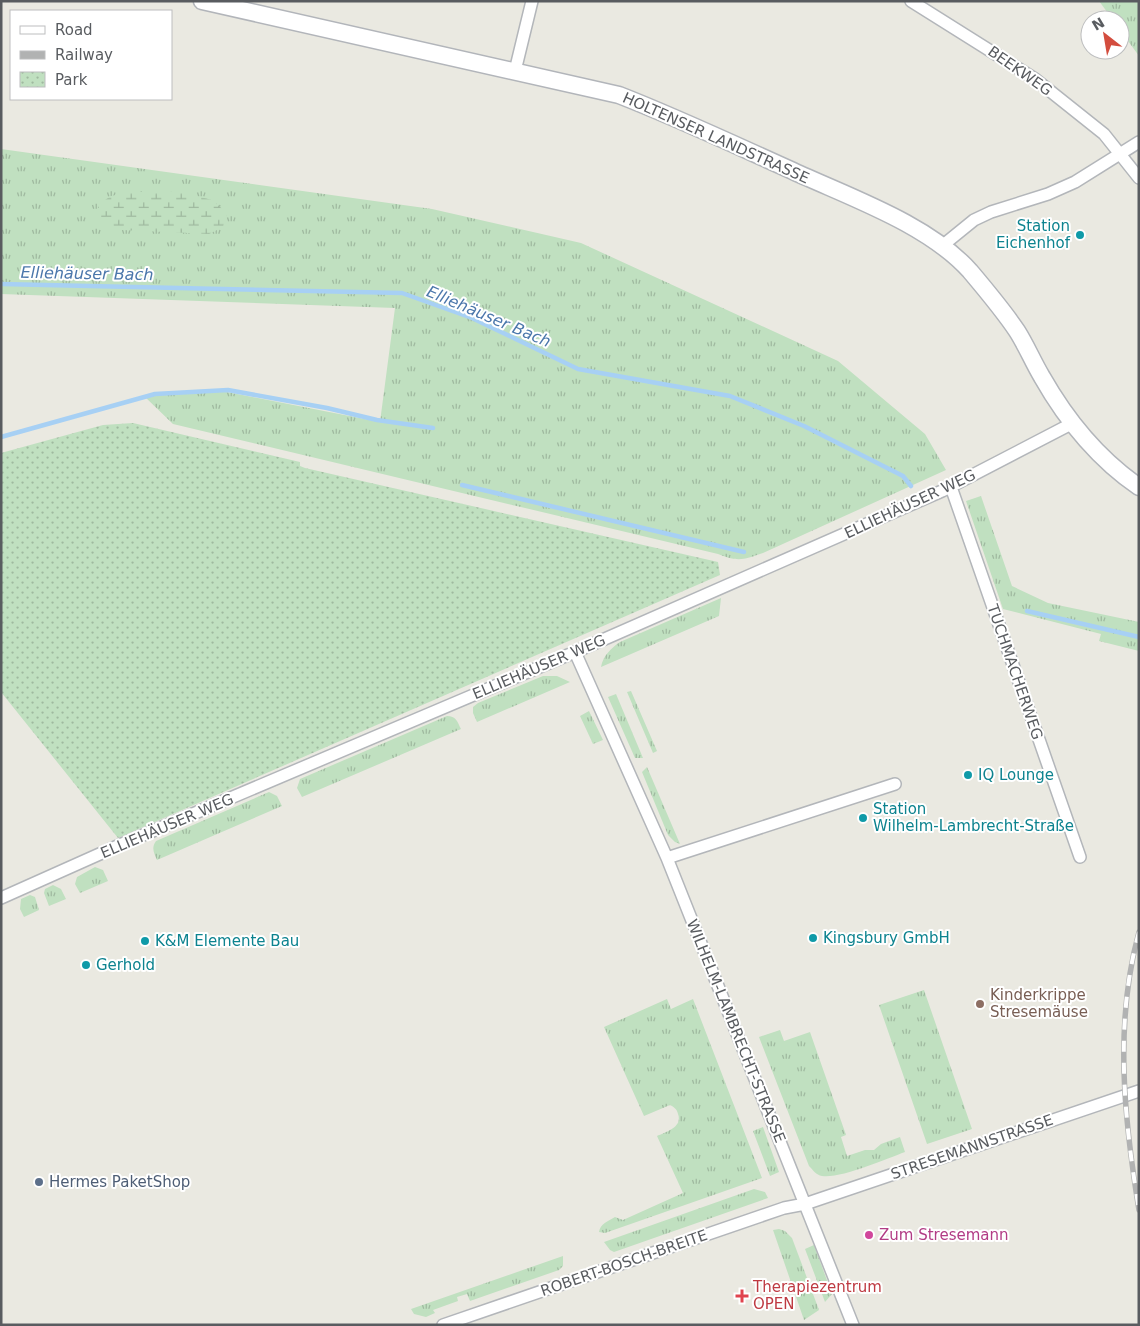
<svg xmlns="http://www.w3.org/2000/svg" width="1140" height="1326" viewBox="0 0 1140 1326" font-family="'DejaVu Sans',sans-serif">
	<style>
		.grass { fill: url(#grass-tufts) }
		.wetland { fill: url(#wetland-marsh) }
		.park { fill: url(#park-dots) }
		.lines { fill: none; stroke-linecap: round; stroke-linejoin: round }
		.stream { stroke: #a7d0f4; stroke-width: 4.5 }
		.street-casing { stroke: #b3b6ba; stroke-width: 14 }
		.secondary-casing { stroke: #b2b5ba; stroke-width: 19 }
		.street { stroke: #fff; stroke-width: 11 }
		.secondary { stroke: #fff; stroke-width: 16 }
		.rail-casing { stroke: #b1b2b2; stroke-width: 5.5 }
		.rail { stroke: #fff; stroke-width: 4; stroke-dasharray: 11; stroke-linecap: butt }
		.culture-dot { fill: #0f9aa8; stroke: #fff; stroke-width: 2 }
		.education-dot { fill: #8d6e63; stroke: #fff; stroke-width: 2 }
		.service-dot { fill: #5c6f8a; stroke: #fff; stroke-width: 2 }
		.hotel-dot { fill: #d1479c; stroke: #fff; stroke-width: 2 }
		.health-dot { fill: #e0444e; stroke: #fff; stroke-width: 2 }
		.labels { text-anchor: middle; stroke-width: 4; stroke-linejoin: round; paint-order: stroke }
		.street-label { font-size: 15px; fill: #595c60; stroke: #fff }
		.culture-label { font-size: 15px; fill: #0d838f; stroke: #fff; text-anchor: start }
		.education-label { font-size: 15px; fill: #785e54; stroke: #fff; text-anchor: start }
		.service-label { font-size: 15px; fill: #4e5e75; stroke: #fff; text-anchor: start }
		.hotel-label { font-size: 15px; fill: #b23c85; stroke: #fff; text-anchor: start }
		.health-label { font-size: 15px; fill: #be3a42; stroke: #fff; text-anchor: start }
		.water-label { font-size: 16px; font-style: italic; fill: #4b77ab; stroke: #fff }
	</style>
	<defs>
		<pattern id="grass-tufts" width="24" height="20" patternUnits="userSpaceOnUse" patternTransform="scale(1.25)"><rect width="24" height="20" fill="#c0e0c0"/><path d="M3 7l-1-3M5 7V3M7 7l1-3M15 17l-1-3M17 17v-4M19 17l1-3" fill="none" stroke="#9fb99f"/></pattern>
		<pattern id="wetland-marsh" width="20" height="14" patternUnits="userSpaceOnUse" patternTransform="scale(1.25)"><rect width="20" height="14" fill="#c0e0c0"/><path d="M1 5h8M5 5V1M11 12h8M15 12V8" fill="none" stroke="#9fb99f"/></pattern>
		<pattern id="park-dots" width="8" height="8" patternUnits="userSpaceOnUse" patternTransform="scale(1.25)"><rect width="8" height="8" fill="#c0e0c0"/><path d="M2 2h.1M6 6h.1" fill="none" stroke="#9fb99f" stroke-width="1.8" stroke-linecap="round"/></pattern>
	</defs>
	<rect width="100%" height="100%" fill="#eae9e1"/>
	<path class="grass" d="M1099,1h40v55l-19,-26v-10h-7z
		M1,149l431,60 149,34 257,118 87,73 21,36 -183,83c-20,7 -25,9 -45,1l-545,-130 -29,-28 78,-5 158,31 15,-114 -394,-14z
		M981,496l31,90 36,17 91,19v29l-40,-10 2,-7 -98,-25 -37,-108z
		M721,598l-2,18 -118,51c2,-11 10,-19 19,-25z
		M543,676h14l13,6 -93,40 -4,-9v-6l5,-4z
		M631,691l26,60 -4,2 -26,-61z
		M616,694l27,64h-8l-27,-61z
		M589,711l14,29 -10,4 -13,-28z
		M447,716c9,0 10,5 14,13l-159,68 -5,-9 3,-9z
		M647,767l33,77 -5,-2 -7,-7 -26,-63z
		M269,792l8,4 5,10 -125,54c-3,-7 -6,-12 -1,-19z
		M95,867l8,3 5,11 -28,12 -5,-9 2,-7z
		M53,885l8,4 5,10 -17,7 -5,-13 1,-4z
		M30,895l5,2 4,13 -15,7 -4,-8 1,-10z
		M924,990l48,139 -45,15 -48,-139z
		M667,999l4,10 22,-10 69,179 -157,55 -6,-1c1,-8 9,-11 16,-15l8,3 60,-27 -26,-57c9,-4 26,-9 21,-22 -1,-5 -4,-7 -8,-9l-26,11 -40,-89z
		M780,1030l4,11 26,-9 36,103 -5,2 6,19 18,-6h9l7,-6 19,-7 5,15c-19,7 -65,27 -83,24 -6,-1 -9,-6 -13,-10l-50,-129z
		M763,1127l16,45 -9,4 -17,-45z
		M754,1189l11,3 3,6 -154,54 -4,-2 -6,-8z
		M779,1229l6,2 7,7 27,72 -15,10 -31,-90z
		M814,1245l18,49 -7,8 -20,-53z
		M563,1256v10l-4,4 -89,31 -3,-7 -10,3 1,4 -25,9 2,3 -9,4 -12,-3 -3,-5z"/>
	<path class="wetland" d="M177,191l35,9 15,13 -4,14 -14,7 -87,-4 -20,-10 -5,-8 2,-8 12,-8 19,-4z"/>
	<path class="park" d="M133,423l167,39v4l5,2 413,94 2,13 -602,263 -117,-146v-239l102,-28z"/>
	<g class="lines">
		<path class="stream" d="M1,284l401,9 70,25 106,51 152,27 74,30 99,50 8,10
			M1,437l154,-43 73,-4 99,18 50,12 56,8
			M462,485l282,67
			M1027,611l112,26"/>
		<g class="street-casing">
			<path id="street" d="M911,1l124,78 69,55 35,44
				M515,71l17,-70
				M942,246l32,-26 17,-8 57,-18 27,-12 64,-40
				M951,487l129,370
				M575,652l92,206 186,467
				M667,858l228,-74
				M1,898l121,-54 453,-192 367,-161 129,-67
				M443,1325l341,-117 21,-4 334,-113"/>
		</g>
		<g class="secondary-casing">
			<path id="secondary" d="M202,1l417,94c59,23 116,50 174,76 56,26 135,53 177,100 16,19 33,39 47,60 9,14 16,31 25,46 25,44 55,81 97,110"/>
		</g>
		<use href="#street" class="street"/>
		<use href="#secondary" class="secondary"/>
		<g class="rail-casing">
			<path id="rail" d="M1139,932c-25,91 -15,187 0,278"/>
		</g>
		<use href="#rail" class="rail"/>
	</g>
	<g class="culture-dot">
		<circle cx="1080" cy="235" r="5"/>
		<circle cx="968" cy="775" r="5"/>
		<circle cx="863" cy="818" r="5"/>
		<circle cx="813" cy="938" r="5"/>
		<circle cx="145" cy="941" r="5"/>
		<circle cx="86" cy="965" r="5"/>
	</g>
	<circle class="education-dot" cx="980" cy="1004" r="5"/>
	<circle class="service-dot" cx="39" cy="1182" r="5"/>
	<circle class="hotel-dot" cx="869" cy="1235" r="5"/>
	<path class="health-dot" d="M739.5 1288.5h5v5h5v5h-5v5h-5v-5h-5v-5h5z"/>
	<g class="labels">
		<g class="street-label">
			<text transform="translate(1020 71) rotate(35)" y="5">BEEKWEG</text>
			<text transform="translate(716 138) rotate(24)" y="5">HOLTENSER LANDSTRASSE</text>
			<text transform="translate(910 504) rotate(-25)" y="5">ELLIEHÄUSER WEG</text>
			<text transform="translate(539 667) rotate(-23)" y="5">ELLIEHÄUSER WEG</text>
			<text transform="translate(1015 672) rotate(71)" y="5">TUCHMACHERWEG</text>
			<text transform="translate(167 826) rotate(-23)" y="5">ELLIEHÄUSER WEG</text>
			<text transform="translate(736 1031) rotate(68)" y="5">WILHELM-LAMBRECHT-STRASSE</text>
			<text transform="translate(972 1147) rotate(-19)" y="5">STRESEMANNSTRASSE</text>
			<text transform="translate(624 1263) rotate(-19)" y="5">ROBERT-BOSCH-BREITE</text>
		</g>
		<g class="culture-label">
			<text x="1070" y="231" text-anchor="end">Station<tspan x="1070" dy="17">Eichenhof</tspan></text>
			<text x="978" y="780">IQ Lounge</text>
			<text x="873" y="814">Station<tspan x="873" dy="17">Wilhelm-Lambrecht-Straße</tspan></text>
			<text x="823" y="943">Kingsbury GmbH</text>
			<text x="155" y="946">K&amp;M Elemente Bau</text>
			<text x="96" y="970">Gerhold</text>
		</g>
		<g class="education-label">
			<text x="990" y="1000">Kinderkrippe<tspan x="990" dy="17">Stresemäuse</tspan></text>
		</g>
		<g class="service-label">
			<text x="49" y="1187">Hermes PaketShop</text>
		</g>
		<g class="hotel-label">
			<text x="879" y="1240">Zum Stresemann</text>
		</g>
		<g class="health-label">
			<text x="753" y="1292">Therapiezentrum<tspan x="753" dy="17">OPEN</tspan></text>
		</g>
		<g class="water-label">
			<text transform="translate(87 273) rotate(1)" y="6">Elliehäuser Bach</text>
			<text transform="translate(489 316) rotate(23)" y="6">Elliehäuser Bach</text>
		</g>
	</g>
	<rect width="1140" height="1326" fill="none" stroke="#595c60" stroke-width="5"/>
	<rect x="10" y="10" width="162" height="90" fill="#ffffff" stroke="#bdbebf"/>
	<rect x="20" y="26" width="25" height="8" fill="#ffffff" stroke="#bdbebf"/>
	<text x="55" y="35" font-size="15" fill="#595c60">Road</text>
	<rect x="20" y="51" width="25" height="8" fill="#b1b2b2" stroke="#bdbebf"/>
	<text x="55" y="60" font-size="15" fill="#595c60">Railway</text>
	<rect x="20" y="72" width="25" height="15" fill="url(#park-dots)" stroke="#bdbebf"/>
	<text x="55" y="85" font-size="15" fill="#595c60">Park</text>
	<g transform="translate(1105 35) rotate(329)"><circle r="24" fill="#ffffff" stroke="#bdbebf"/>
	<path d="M0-4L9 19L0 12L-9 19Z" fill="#d34d3e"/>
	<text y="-8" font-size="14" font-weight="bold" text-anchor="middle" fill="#595c60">N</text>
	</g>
</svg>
